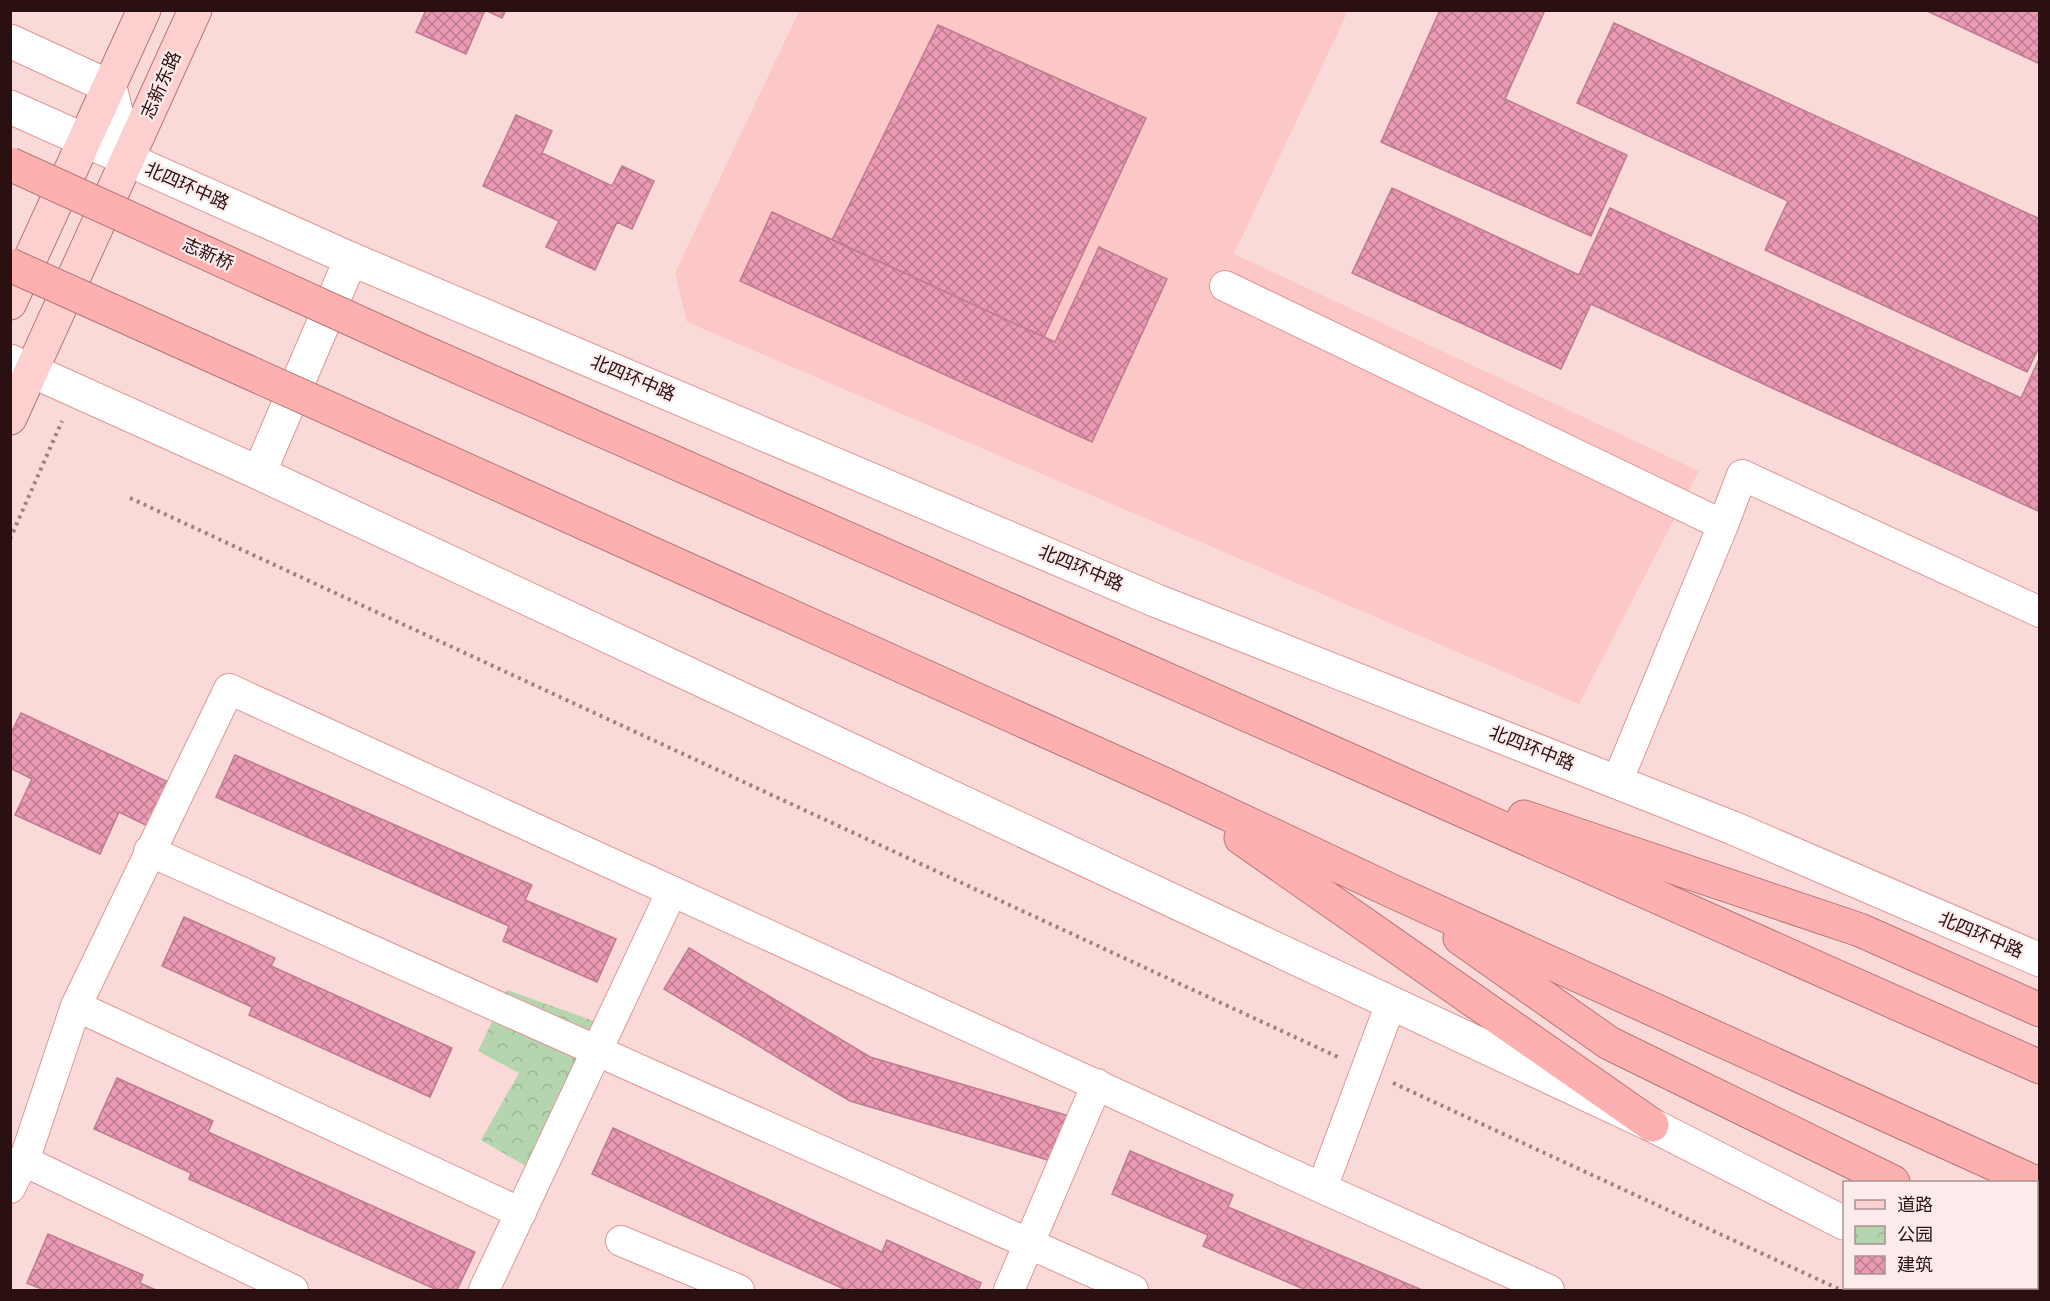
<svg xmlns="http://www.w3.org/2000/svg" width="2050" height="1301" viewBox="0 0 2050 1301" font-family="Overpass,'Noto Sans SC',sans-serif">
	<style>
		.built { fill: #fcc8c7 }
		.park { fill: url(#park-crowns) }
		.building { fill: url(#building-cross-hatch); stroke: #bf7b90; stroke-width: 1.5 }
		.lines { fill: none; stroke-linecap: round; stroke-linejoin: round }
		.street-casing { stroke: #df9595; stroke-width: 32 }
		.secondary-casing { stroke: #df9595; stroke-width: 35 }
		.primary-casing { stroke: #b47778; stroke-width: 35 }
		.highway-casing { stroke: #b47778; stroke-width: 35 }
		.path { stroke: #9f8181; stroke-width: 4; stroke-dasharray: 3 4.5; stroke-linecap: butt }
		.street { stroke: #fff; stroke-width: 30 }
		.secondary { stroke: #fff; stroke-width: 33 }
		.primary { stroke: #fecfcf; stroke-width: 33 }
		.highway { stroke: #feafaf; stroke-width: 33 }
		.highway-bridge-casing { stroke: #b47778; stroke-width: 35; stroke-linecap: butt }
		.highway-bridge { stroke: #feafaf; stroke-width: 33 }
		.labels { text-anchor: middle; stroke-width: 4.5; stroke-linejoin: round; paint-order: stroke }
		.street-label { font-size: 18px; fill: #2b1011; stroke: #fcebeb }
	</style>
	<defs>
		<pattern id="park-crowns" width="20" height="18" patternUnits="userSpaceOnUse" patternTransform="scale(1.5)"><rect width="20" height="18" fill="#b4d5ad"/><path d="M2 6a3 3 0 1 1 6 0M12 15a3 3 0 1 1 6 0" fill="none" stroke="#9bb694"/></pattern>
		<pattern id="building-cross-hatch" width="8" height="8" patternUnits="userSpaceOnUse" patternTransform="scale(1.5)"><rect width="8" height="8" fill="#ea9ab3"/><path d="M0 0l8 8M0 8l8-8" fill="none" stroke="#be7c90"/></pattern>
	</defs>
	<rect width="100%" height="100%" fill="#fadad9"/>
	<path class="built" d="M799,11h549l-114,243 465,217 -120,233 -892,-382 -12,-49z"/>
	<path class="park" d="M507,990l101,36 -69,148 -58,-34 38,-67 -41,-22z"/>
	<path class="building" d="M426,10h59l-19,44 -50,-22z
		M485,10h21l-4,8z
		M1440,10h105l-40,89 122,56 -36,81 -210,-94z
		M1925,10h115v54z
		M1614,23l426,196v126l-13,27 -262,-122 23,-49 -211,-98z
		M938,25l208,93 -102,219 -212,-97z
		M516,115l36,16 -10,22 70,33 10,-20 32,15 -22,48 -15,-7 -22,48 -49,-23 13,-26 -76,-35z
		M1392,188l187,87 31,-67 411,190 19,-41v155l-449,-208 -30,65 -209,-96z
		M772,212l283,130 44,-95 68,32 -75,163 -352,-161z
		M21,713l156,73 -21,44 -37,-18 -19,42 -85,-39 17,-36 -22,-11v-33z
		M235,755l297,130 -7,15 91,39 -19,43 -94,-41 6,-15 -293,-129z
		M184,917l91,41 -4,8 181,82 -22,49 -181,-82 3,-8 -90,-41z
		M689,948l181,109 199,59 -14,46 -205,-61 -186,-112z
		M117,1078l96,43 -5,11 267,120 -18,38h-20l-248,-111 2,-6 -97,-44z
		M613,1128l269,124 5,-12 94,43 -3,7h-132l-254,-116z
		M1130,1151l103,44 -5,12 194,83h-116l-103,-44 5,-11 -96,-41z
		M48,1234l95,41 -3,8 16,7h-112l-17,-7z"/>
	<g class="lines">
		<g class="street-casing">
			<path id="street" d="M1225,286l498,239 19,-50 298,137
				M1617,782l106,-257
				M149,851l984,439
				M1391,1003l-69,185 227,102
				M76,1006l445,207
				M24,1161l269,129
				M10,1188l14,-27 52,-155 153,-317 1093,499
				M621,1241l118,49
				M484,1290l188,-399
				M1009,1290l88,-206"/>
		</g>
		<g class="secondary-casing">
			<path id="secondary" d="M10,41l100,46 18,73
				M10,107l341,152 806,342 576,227 307,132
				M10,361l249,112 1393,652 192,98
				M259,473l92,-214
				M1973,1288l6,2"/>
		</g>
		<g class="primary-casing">
			<path id="primary" d="M10,303l134,-293
				M10,418l185,-408"/>
		</g>
		<g class="highway-casing">
			<path id="highway" d="M406,344l923,407 711,316
				M373,428l793,357 228,107 640,290
				M1524,817l336,113 180,80
				M1241,838l411,287
				M1460,938l149,105 284,139
				M2036,1253l4,1"/>
		</g>
		<path class="path" d="M130,498l1208,559
			M10,539l52,-118
			M1393,1083l448,207"/>
		<use href="#street" class="street"/>
		<use href="#secondary" class="secondary"/>
		<use href="#primary" class="primary"/>
		<use href="#highway" class="highway"/>
		<g class="highway-bridge-casing">
			<path id="highway-bridge" d="M10,164l396,180
				M10,265l363,163"/>
		</g>
		<use href="#highway-bridge" class="highway-bridge"/>
	</g>
	<g class="labels">
		<g class="street-label">
			<text transform="translate(161 85) rotate(-66)" y="6">志新东路</text>
			<text transform="translate(187 186) rotate(24)" y="6">北四环中路</text>
			<text transform="translate(208 254) rotate(24)" y="6">志新桥</text>
			<text transform="translate(633 378) rotate(23)" y="6">北四环中路</text>
			<text transform="translate(1081 568) rotate(23)" y="6">北四环中路</text>
			<text transform="translate(1532 748) rotate(22)" y="6">北四环中路</text>
			<text transform="translate(1981 935) rotate(23)" y="6">北四环中路</text>
		</g>
	</g>
	<rect width="2050" height="1301" fill="none" stroke="#2b1011" stroke-width="24"/>
	<rect x="1843" y="1181" width="195" height="108" fill="#fcebeb" stroke="#a89394" stroke-width="1.5"/>
	<rect x="1855" y="1200" width="30" height="9" fill="#fecfcf" stroke="#a89394" stroke-width="1.5"/>
	<text x="1897" y="1211" font-size="18" fill="#2b1011">道路</text>
	<rect x="1855" y="1226" width="30" height="18" fill="url(#park-crowns)" stroke="#a89394" stroke-width="1.5"/>
	<text x="1897" y="1241" font-size="18" fill="#2b1011">公园</text>
	<rect x="1855" y="1256" width="30" height="18" fill="url(#building-cross-hatch)" stroke="#a89394" stroke-width="1.5"/>
	<text x="1897" y="1271" font-size="18" fill="#2b1011">建筑</text>
</svg>
